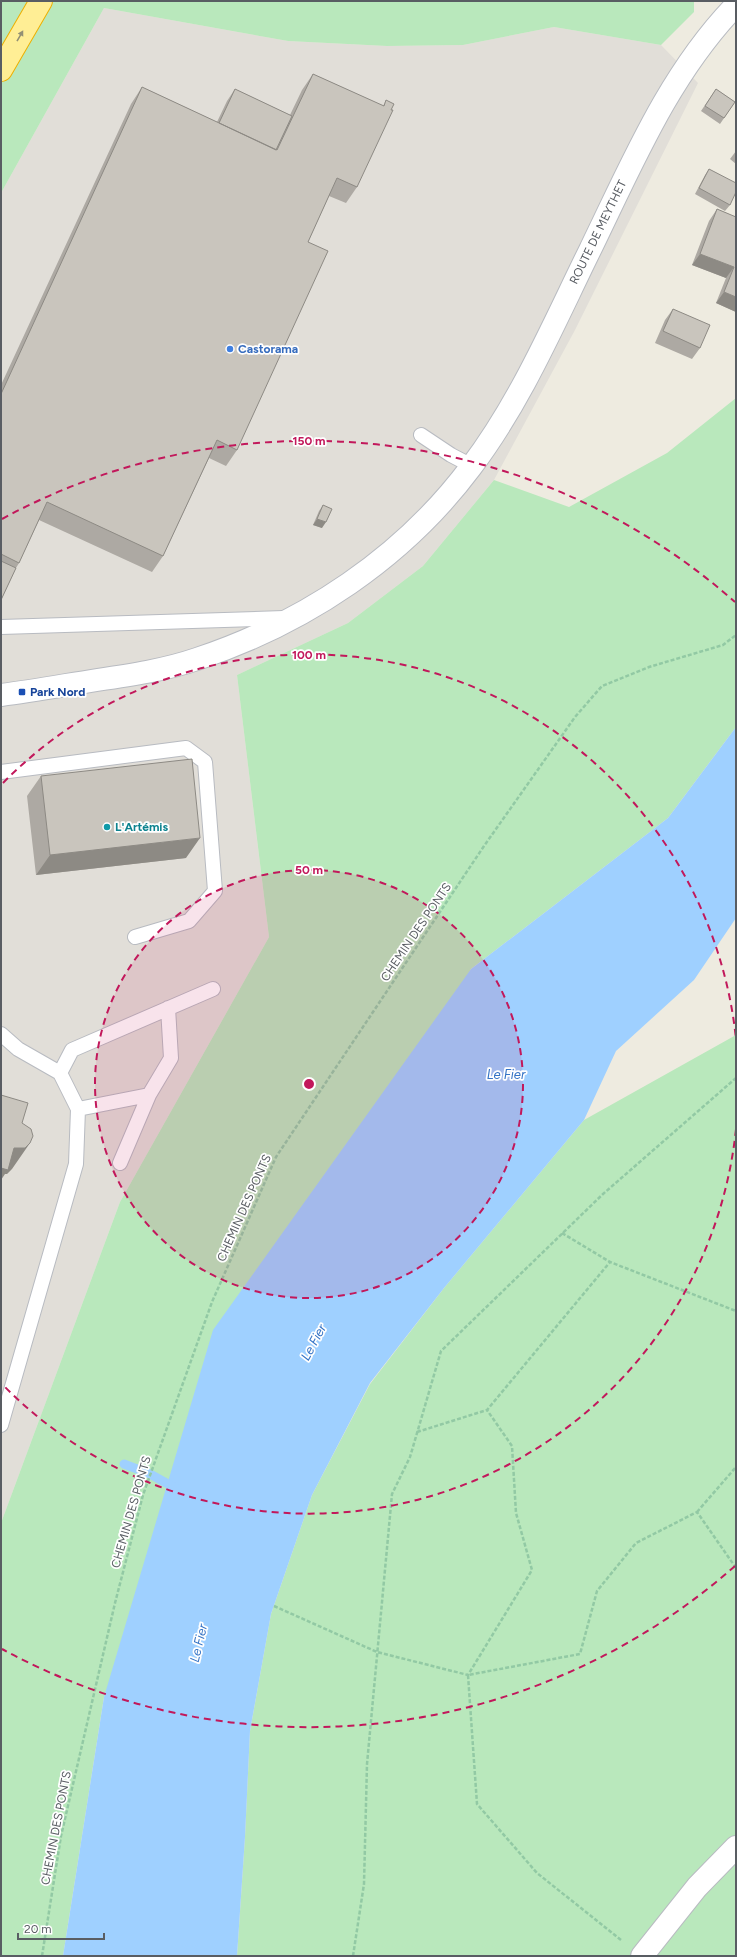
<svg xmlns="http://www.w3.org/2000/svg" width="737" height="1957" viewBox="0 0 737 1957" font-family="Figtree,sans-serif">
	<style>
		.industrial { fill: #e1ded8 }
		.green { fill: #b9e8bc }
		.water { fill: #9fd0ff }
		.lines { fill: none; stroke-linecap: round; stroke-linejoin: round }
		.stream { stroke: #9fd0ff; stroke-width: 9 }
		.service-casing { stroke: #b8bbc1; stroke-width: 16 }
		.minor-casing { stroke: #b8bbc1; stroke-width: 24 }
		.tertiary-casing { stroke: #b8bbc1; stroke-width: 24 }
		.trunk-casing { stroke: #eeaf00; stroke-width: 24 }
		.path { stroke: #92c9a4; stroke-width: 2.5; stroke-dasharray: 4 2; stroke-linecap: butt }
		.service { stroke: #fff; stroke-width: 14 }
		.minor { stroke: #fff; stroke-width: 22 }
		.tertiary { stroke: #fff; stroke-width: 22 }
		.trunk { stroke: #ffee95; stroke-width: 22 }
		.wall { fill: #ada9a3 }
		.shaded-wall { fill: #8d8a84 }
		.building { fill: #c9c5bd; stroke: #8d8a84 }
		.oneway { fill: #939074 }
		.ring { fill: none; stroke: #c2185b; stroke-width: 2; stroke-dasharray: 7 5 }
		.shop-dot { fill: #3f7fe0; stroke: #fff; stroke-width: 1.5 }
		.transit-dot { fill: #1a4fb4; stroke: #fff; stroke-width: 1.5 }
		.culture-dot { fill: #0f9aa8; stroke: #fff; stroke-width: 1.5 }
		.labels { text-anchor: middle; stroke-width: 3.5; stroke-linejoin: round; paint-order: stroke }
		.street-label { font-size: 12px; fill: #595d63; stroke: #fff }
		.shop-label { font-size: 12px; font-weight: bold; fill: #366cbe; stroke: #fff; text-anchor: start }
		.transit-label { font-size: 12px; font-weight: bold; fill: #164399; stroke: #fff; text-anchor: start }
		.culture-label { font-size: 12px; font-weight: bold; fill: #0d838f; stroke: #fff; text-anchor: start }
		.water-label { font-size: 13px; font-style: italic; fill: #3473c5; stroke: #fff }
		.centre { fill: #c2185b; stroke: #fff; stroke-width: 2 }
		.ring-label { font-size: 12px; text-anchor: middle; font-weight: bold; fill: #c2185b; stroke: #fff; stroke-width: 3.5; stroke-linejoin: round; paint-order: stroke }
	</style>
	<rect width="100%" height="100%" fill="#eeebe0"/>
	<path class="industrial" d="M104,8l184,33 99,5 76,-1 91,-18 107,18 37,38 -123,247 -81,150 -71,86 -75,57 -111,52 32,262 -149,265 -119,321v-1330z"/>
	<path class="green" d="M1,1h693v11l-33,33 -107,-18 -91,18 -76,1 -99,-5 -184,-33 -103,185z
		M736,398v329l-68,91 -197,151 -367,728 -41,259h-62v-433l119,-321 149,-265 -32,-262 111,-52 75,-57 71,-86 75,27 98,-54z
		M736,1035v921h-499l8,-119 5,-106 21,-117 41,-119 58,-111 74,-96 140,-168z"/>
	<path class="water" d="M736,727v191l-42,62 -78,71 -32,69 -140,168 -74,95 -58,112 -41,119 -21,117 -5,106 -8,119h-174l41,-259 109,-367 258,-361 197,-151z"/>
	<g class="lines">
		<path class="stream" d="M124,1464l26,10 27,15"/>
		<g class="service-casing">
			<path id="service" d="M421,435l30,20 21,11
				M1,627l283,-9
				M1,772l185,-24 19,14 10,129 -26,30 -54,16
				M1,1034l17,15 42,24 18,36 -2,55 -75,261
				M60,1073l12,-23 141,-61
				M78,1109l71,-14 22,-37 -3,-50
				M120,1163l29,-68"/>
		</g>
		<g class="minor-casing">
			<path id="minor" d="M642,1956l55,-69 39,-40"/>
		</g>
		<g class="tertiary-casing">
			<path id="tertiary" d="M1,695c32,-4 64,-10 96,-15 34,-5 68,-10 100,-21 108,-36 206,-101 274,-192 50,-66 83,-144 119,-217 42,-86 79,-176 146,-245"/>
		</g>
		<g class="trunk-casing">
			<path id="trunk" d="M1,70l40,-69"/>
		</g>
		<path class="path" d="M562,1233l48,29 126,49
			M417,1432l70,-22 123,-148
			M697,1512l39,-45
			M274,1606l103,46 91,23 64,-105 -16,-57 -4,-67 -25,-36
			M621,1940l-84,-67 -60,-69 -9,-129 112,-21 17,-63 39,-48 61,-31 39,56
			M42,1956l19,-120 54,-233 28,-108 69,-193 64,-145 208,-311 91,-129 27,-31 47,-19 74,-22 13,-10
			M353,1956l11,-72 3,-120 25,-270 18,-37 31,-106 162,-157 133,-116"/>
		<use href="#service" class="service"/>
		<use href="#minor" class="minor"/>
		<use href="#tertiary" class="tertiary"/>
		<use href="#trunk" class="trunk"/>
	</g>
	<path class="wall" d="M313,74l70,32 3,-6 -29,87 -11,16 -17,-7 -21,46 -71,208 -11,16 -17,-8 -46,98 -11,16 -113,-52 -20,43 -3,5 -15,32v-215l130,-281 11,-17 75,35 10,-21 8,-12 55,26 12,-25z
		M716,89l19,13 -15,22 -19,-13z
		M736,151v13l-6,-5z
		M709,169l21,36 -5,6 -30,-17 10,-19z
		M717,209l19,8v95l-20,-9 10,-25 -34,-13 17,-44z
		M673,309l27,39 -8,11 -37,-16 10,-23z
		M323,505l-1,23 -9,-3 6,-14z
		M41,776l145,82 -150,17 -9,-79z"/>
	<path class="shaded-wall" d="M700,254l34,13 -8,11 -34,-13z
		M724,292l12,5v15l-20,-9z
		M317,519l9,3 -4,6 -9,-3z
		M200,838l-14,20 -150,17 14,-20z
		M30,1143l-18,26 -5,5h-2l-4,6v-13l13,-19z"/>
	<path class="building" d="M313,74l71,32 2,-6 8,4 -3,6h2l-36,77 -20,-9 -29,64 20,9 -91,199 -20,-10 -54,116 -116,-54 -28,61 -18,-9v-160l141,-307 135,63z
		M235,89l57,27 -16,34 -57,-27z
		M716,89l19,13 -11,16 -19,-12z
		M709,169l27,14v9l-6,13 -31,-17z
		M717,209l19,8v80l-12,-5 10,-25 -34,-13z
		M673,309l37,16 -10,23 -37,-17z
		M323,505l9,4 -6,13 -9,-3z
		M1,561l15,7 -15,32z
		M192,759l8,79 -150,17 -9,-79z
		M1,1095l27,8 -6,20 9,6 2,7 -3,7 -5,5h-11l-6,22 -7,-2z"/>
	<defs><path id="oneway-solid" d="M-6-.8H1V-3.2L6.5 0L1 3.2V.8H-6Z"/></defs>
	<use class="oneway" href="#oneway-solid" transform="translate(20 36) rotate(-60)"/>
	<circle cx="309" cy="1084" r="214" fill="#c2185b" fill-opacity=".12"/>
	<g class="ring">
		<circle cx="309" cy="1084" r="214"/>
		<path d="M736 1129A429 429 0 0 1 3 1385M3 783A429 429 0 0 1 736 1039"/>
		<path d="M735 1566A643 643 0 0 1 2 1649M2 519A643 643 0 0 1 735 602"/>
	</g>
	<circle class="shop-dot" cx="230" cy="349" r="4"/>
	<rect class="transit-dot" x="18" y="688" width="8" height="8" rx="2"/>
	<circle class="culture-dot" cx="107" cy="827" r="4"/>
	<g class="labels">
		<g class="street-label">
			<text transform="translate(598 232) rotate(-64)" y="4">ROUTE DE MEYTHET</text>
			<text transform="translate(416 932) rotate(-56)" y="4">CHEMIN DES PONTS</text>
			<text transform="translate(244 1208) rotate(-66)" y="4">CHEMIN DES PONTS</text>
			<text transform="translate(131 1512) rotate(-74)" y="4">CHEMIN DES PONTS</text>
			<text transform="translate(56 1828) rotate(-79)" y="4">CHEMIN DES PONTS</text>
		</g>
		<g class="shop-label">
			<text x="238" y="353">Castorama</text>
		</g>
		<g class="transit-label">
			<text x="30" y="696">Park Nord</text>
		</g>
		<g class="culture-label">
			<text x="115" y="831">L'Artémis</text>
		</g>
		<g class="water-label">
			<text x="506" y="1079">Le Fier</text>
			<text transform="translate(313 1342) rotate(-62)" y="5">Le Fier</text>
			<text transform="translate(198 1643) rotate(-77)" y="5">Le Fier</text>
		</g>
	</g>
	<circle cx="309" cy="1084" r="6" class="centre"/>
	<g class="ring-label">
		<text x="309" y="445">150 m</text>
		<text x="309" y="659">100 m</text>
		<text x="309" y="874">50 m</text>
	</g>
	<rect width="737" height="1957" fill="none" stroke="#595d63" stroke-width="4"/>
	<path d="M18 1933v6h86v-6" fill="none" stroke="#595d63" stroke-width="2"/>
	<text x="24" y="1933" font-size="12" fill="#595d63" stroke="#ffffff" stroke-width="3" paint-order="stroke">20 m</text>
</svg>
